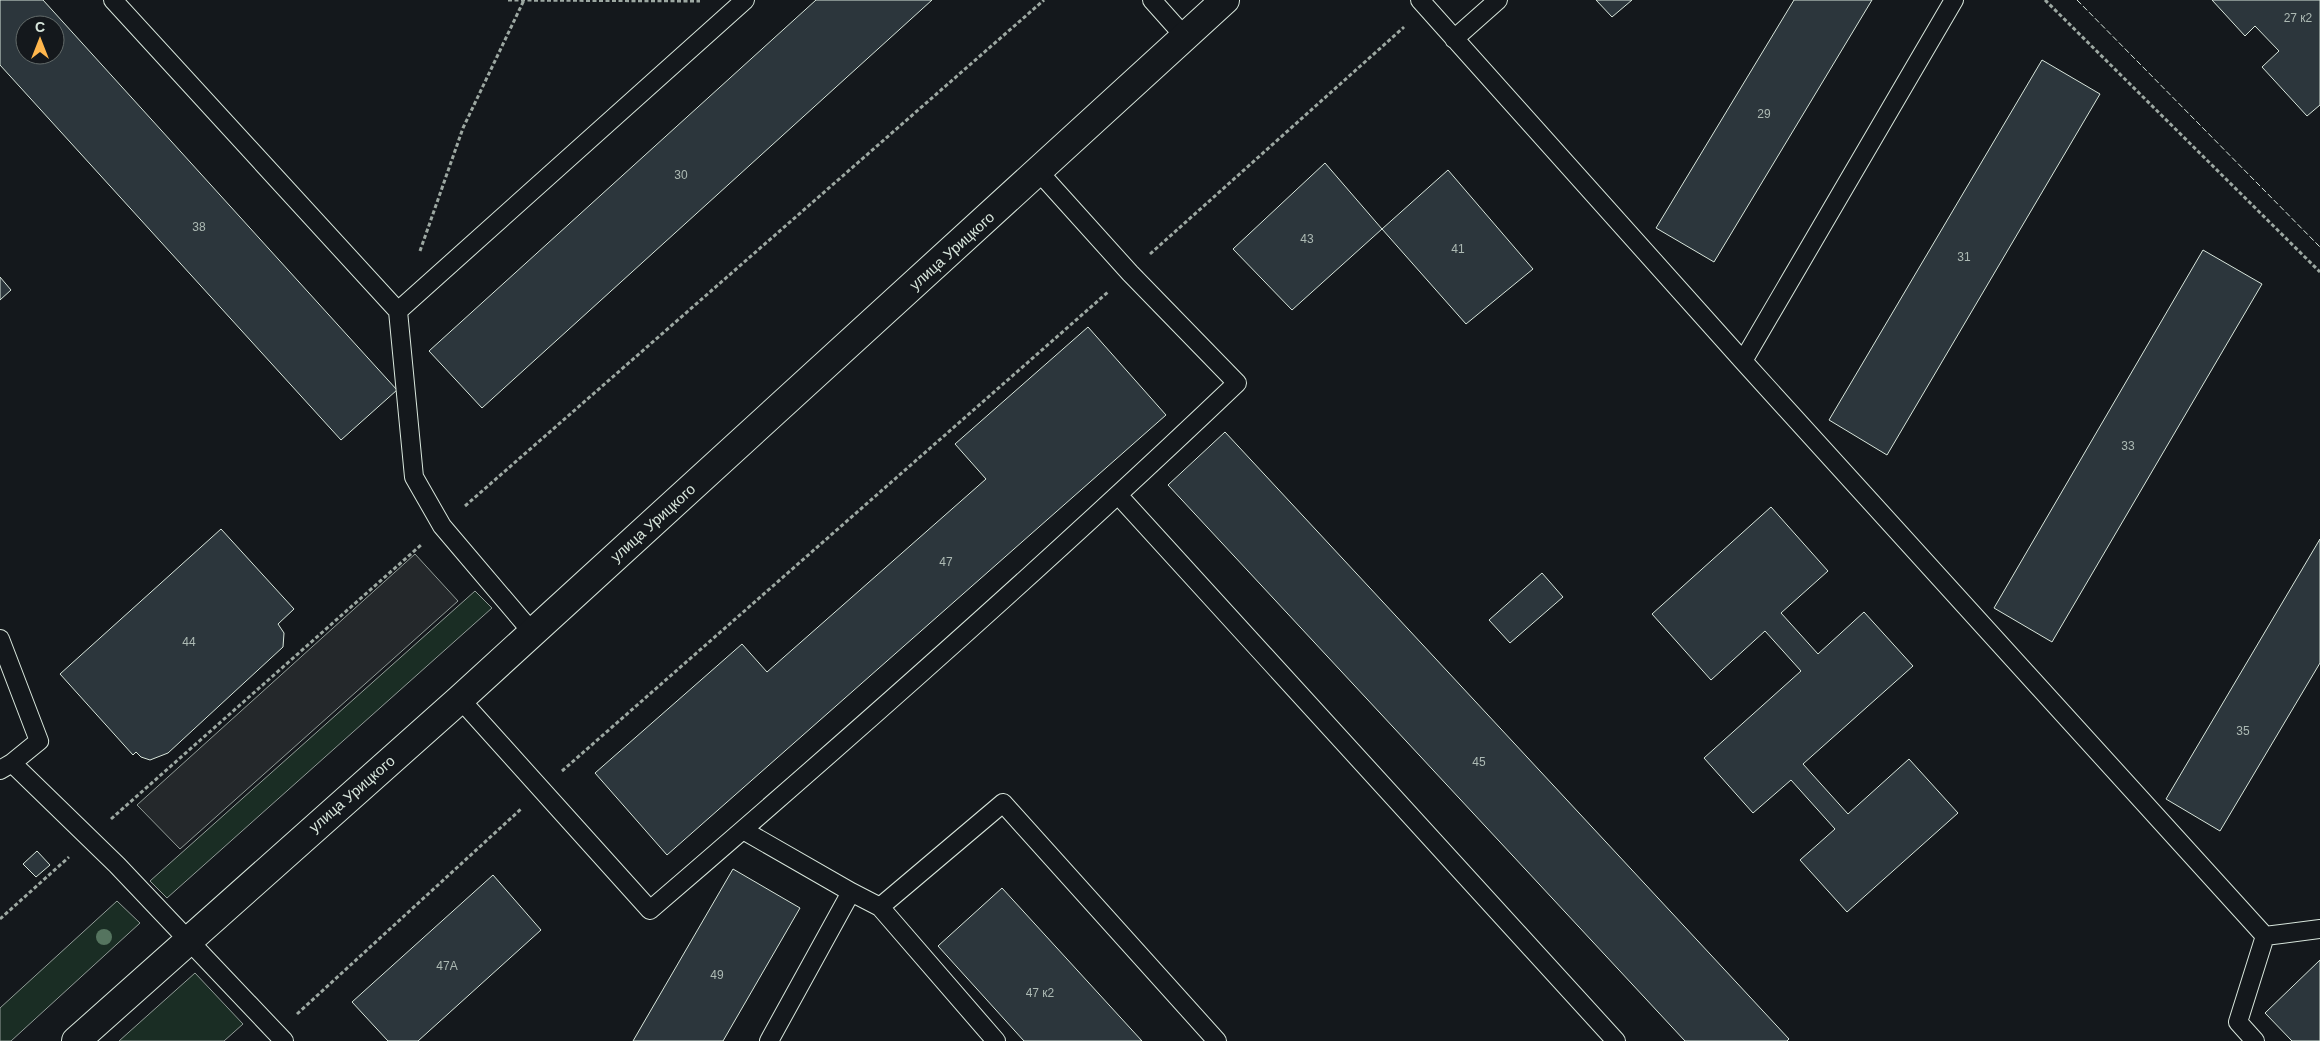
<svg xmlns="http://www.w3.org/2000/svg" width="2320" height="1041" viewBox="0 0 2320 1041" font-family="Arial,sans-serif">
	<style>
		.green { fill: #1a2d24; stroke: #939e99 }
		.parking { fill: #24282b; stroke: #939e99 }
		.building { fill: #2c363c; stroke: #d8e6dc; fill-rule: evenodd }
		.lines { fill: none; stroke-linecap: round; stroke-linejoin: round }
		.service-casing { stroke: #d8e6dc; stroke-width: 20 }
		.tertiary-casing { stroke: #d8e6dc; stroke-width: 30 }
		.path { stroke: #9da8a2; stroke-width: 3; stroke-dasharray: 4 2.5; stroke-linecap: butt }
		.service { stroke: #14181c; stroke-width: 18 }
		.tertiary { stroke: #14181c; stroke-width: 28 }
		.fence { stroke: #d8e6dc; stroke-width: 1; stroke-dasharray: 6 2.5; stroke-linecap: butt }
		.tree { fill: #55745f }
		.labels { text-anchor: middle; stroke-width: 4; stroke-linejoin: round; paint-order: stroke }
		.number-label { font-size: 12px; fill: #adbab4 }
		.street-label { font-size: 15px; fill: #d8e6dc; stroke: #14181c }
	</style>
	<rect width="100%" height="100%" fill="#14181c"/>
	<path class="green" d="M475,591l17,17 -325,290 -17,-17z
		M117,901l23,22 -129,118h-11v-33z
		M195,973l48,51 -19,17h-105z"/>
	<path class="parking" d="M415,554l43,47 -278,248 -43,-44z"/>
	<path class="building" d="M0,0h43l354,390 -56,50 -341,-375zM25,25h30v30h-30z
		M816,0h116l-450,408 -53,-57z
		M1596,0h36l-20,17z
		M1794,0h78l-158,262 -58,-34z
		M2212,0h108v105l-13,11 -45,-49 17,-16 -24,-25 -10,10z
		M2042,60l58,34 -213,361 -58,-35z
		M1325,163l57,66 -90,81 -59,-61z
		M1448,170l85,99 -67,55 -84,-95z
		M2203,250l59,34 -210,358 -58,-34z
		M0,277l11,13 -11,10z
		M1088,327l78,88 -499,440 -72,-82 147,-129 25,28 219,-193 -31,-35z
		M1225,432l564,607 -2,2h-102l-517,-556z
		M1771,507l57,64 -47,42 37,41 46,-42 49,54 -110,98 45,50 61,-55 49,54 -111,99 -47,-52 35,-31 -44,-49 -38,33 -49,-55 97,-87 -36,-40 -54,49 -59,-66z
		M221,529l73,80 -16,15 6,9 -1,14 -115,106 -18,7 -9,-3 -5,-5 -3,3 -73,-81z
		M2320,539v124l-100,168 -54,-32z
		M1542,573l21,24 -53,46 -21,-23z
		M37,851l13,14 -14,12 -13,-13z
		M733,869l67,39 -77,133h-90z
		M493,875l48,55 -123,111h-30l-36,-39z
		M1002,888l140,153h-118l-86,-95z
		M2320,960v81h-28l-27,-28z"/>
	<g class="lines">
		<g class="service-casing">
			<path id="service" d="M113,0l285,311 16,166 28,49 90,106
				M1152,0l33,37
				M1420,0l323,361 522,575 55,-7
				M1454,39l44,-39
				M398,311l347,-311
				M1743,361l211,-361
				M1119,496l497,545
				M0,639l39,102 -27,22
				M460,699l190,211c199,-171 397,-346 587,-527l-107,-110 -91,-101
				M0,770l12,-7 105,102 167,176
				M743,830l108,62 -82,149
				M851,892l29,15 123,-104 214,238
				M880,907l116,134
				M2255,1041l-17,-19 27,-86"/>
		</g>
		<g class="tertiary-casing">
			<path id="tertiary" d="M76,1041l384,-342 765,-699"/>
		</g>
		<path class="path" d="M508,0l192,1
			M2045,0l275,272
			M420,251l43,-123 61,-128
			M1150,254l254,-227
			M465,506l579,-506
			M562,771l546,-479
			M111,819l310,-274
			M0,919l69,-62
			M297,1014l224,-205"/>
		<use href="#service" class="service"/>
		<use href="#tertiary" class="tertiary"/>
		<path class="fence" d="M2077,0l243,247"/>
	</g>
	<circle class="tree" cx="104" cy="937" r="8"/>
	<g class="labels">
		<g class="number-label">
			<text x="2298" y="22">27 к2</text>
			<text x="1764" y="118">29</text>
			<text x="681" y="179">30</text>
			<text x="199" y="231">38</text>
			<text x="1307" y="243">43</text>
			<text x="1458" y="253">41</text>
			<text x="1964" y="261">31</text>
			<text x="2128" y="450">33</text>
			<text x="946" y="566">47</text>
			<text x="189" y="646">44</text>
			<text x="2243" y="735">35</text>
			<text x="1479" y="766">45</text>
			<text x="447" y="970">47А</text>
			<text x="717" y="979">49</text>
			<text x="1040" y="997">47 к2</text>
		</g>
		<g class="street-label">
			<text transform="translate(952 251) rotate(-42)" y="5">улица Урицкого</text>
			<text transform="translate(653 523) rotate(-42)" y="5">улица Урицкого</text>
			<text transform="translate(352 794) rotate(-41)" y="5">улица Урицкого</text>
		</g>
	</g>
	<g transform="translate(40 40)"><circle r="24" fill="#14181c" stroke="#626a69"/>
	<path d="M0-4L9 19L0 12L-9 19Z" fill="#ffb74d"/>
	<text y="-8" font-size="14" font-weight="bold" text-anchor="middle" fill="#d8e6dc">С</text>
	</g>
</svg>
